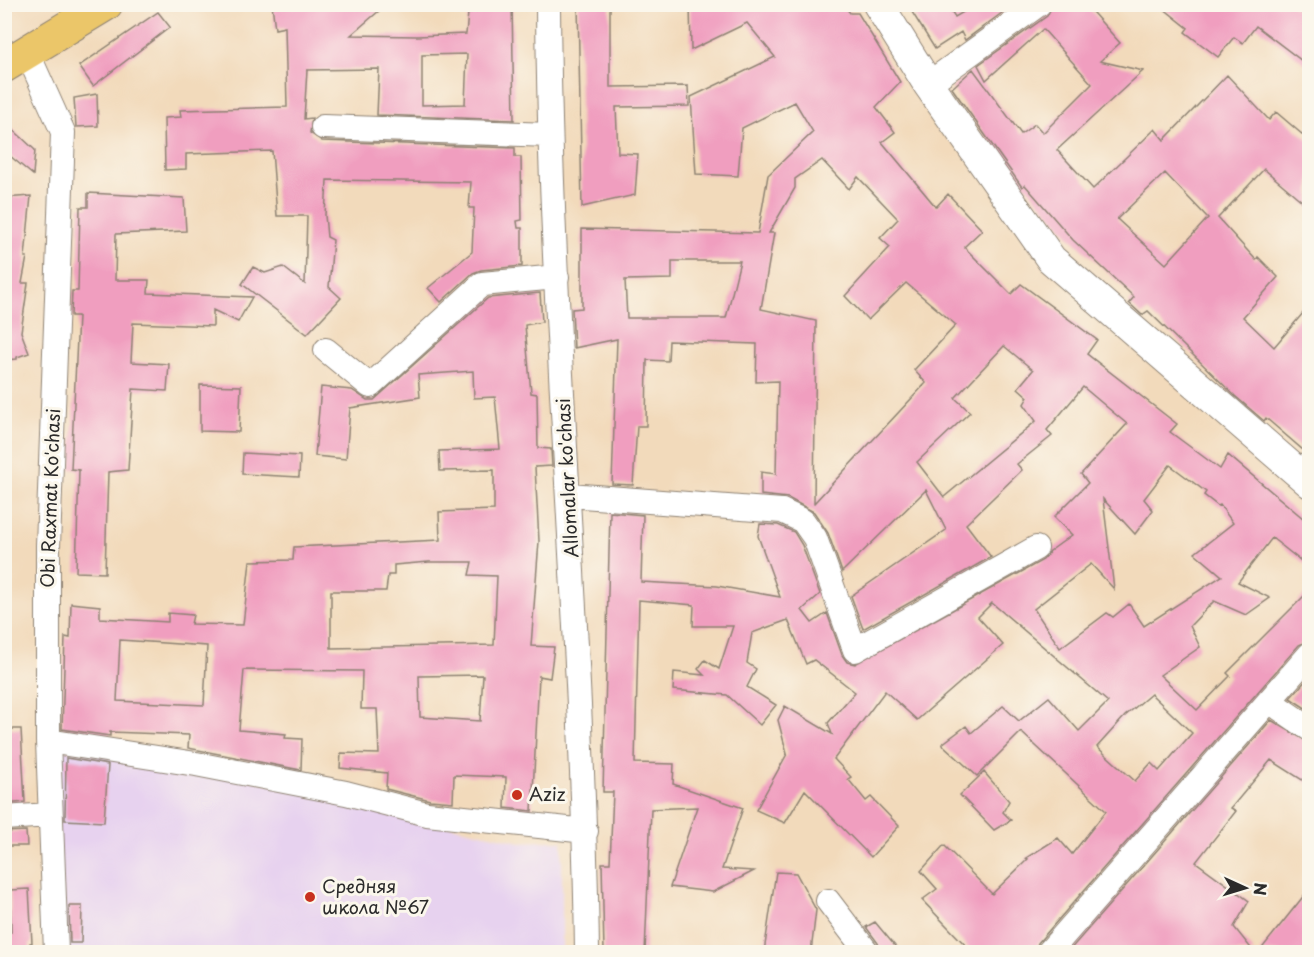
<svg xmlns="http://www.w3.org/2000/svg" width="1314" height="957" viewBox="0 0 1314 957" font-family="'Playpen Sans',sans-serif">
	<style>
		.built { fill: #e7d2ef }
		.building { fill: #f09ebf; fill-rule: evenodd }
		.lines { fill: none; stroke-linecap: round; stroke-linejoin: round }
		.minor-casing { stroke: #8e8273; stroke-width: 26 }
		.tertiary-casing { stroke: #8e8273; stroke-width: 32 }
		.primary-casing { stroke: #8e8273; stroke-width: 35 }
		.minor { stroke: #fff; stroke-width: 24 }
		.tertiary { stroke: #fff; stroke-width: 30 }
		.primary { stroke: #ebc669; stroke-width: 33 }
		.poi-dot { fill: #c8321e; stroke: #fbf7ec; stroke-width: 2 }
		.labels { text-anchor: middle; stroke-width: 6; stroke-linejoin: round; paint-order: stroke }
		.street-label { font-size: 18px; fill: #2b2b2b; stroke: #fbf7ec }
		.poi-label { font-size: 18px; fill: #2b2b2b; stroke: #fbf7ec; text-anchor: start }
	</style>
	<rect width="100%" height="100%" fill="#fbf7ec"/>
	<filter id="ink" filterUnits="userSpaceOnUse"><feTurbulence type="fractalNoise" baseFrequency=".0167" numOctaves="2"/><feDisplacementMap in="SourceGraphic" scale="12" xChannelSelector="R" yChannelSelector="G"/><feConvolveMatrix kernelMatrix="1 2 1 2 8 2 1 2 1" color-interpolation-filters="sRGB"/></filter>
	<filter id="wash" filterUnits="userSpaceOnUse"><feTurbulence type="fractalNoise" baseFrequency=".008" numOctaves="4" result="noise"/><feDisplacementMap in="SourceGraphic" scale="24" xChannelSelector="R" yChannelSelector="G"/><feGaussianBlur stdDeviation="1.35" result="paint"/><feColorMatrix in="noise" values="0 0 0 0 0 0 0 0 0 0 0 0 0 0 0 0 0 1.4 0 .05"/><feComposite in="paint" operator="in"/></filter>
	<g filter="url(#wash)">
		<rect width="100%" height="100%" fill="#f2dabb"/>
		<path class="built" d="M57,749l122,14 341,79 42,-1v111h-504z"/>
		<g id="blocks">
			<path class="building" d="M272,4h115l-36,31 66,1 49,-2 2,-21 16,-3v-6h28l2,116 -137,-5 2,-46 -72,1 -3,49 8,-1 -2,15 12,8 193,7v9h6l1,63 -5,1 1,7h4v38l-41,4 -8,3 -32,29 -13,-14 44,-36 2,-44h-5l2,-26 -144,-2 -2,35 2,22 6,3 -4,47 12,11 -34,36 -65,-50 11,-17 12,6 18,-6 22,17 2,-68h-30l-5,-65 -86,3v15l-21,1 -1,-52 17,-1 -1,-7 107,-3 -2,-80 -10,2zM467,54l-2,50 -43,1v-50z
				M578,4h32v83l78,-1 1,20 -73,1 2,46 20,1 -3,41 -53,12z
				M690,4h153l7,9h8l42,69 -24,25 19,25 -13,10 54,65 12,-13 34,36 -18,17 47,47 10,-10 76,56 -10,14 90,70 -7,8 50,37 8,-14 82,69v44l-38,-30 -34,44 32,16 -24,17 -32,-14 -24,25 10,21 -40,28 37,35 33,-34 -3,-3 83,-83v50l-11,5 -261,298 -3,9h-63l-50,-52 15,-11 -16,-18 23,-26 48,49 36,-35 -2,-1 32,-20 14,16 34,-43 -85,-79 -44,44 -35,-32 24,-18 5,7 32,-27 16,15 30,-24 30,34 29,-29 -116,-99 -14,14 25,28 -86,75 -32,-29 -51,68 17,18 -3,2 18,22 5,-4 28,29 -28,31 -66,-67 -20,33 -29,-13 31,-56 -9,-34 7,-14 47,28 -4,-11 27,-31 -41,-32 -8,4 -18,-44 -36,13 -5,30 9,6 -9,18 29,18 -16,20 -33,-30 -54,-5 1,-18 30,3 -6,-6 7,-9 14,9 14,-43h-40l1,-21 -55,-5 -4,163 39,1 -1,20 70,24 -21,61 32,2 -41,21 -43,-5 27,-80 -46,2 -6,143h-41l-2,-89h8l3,-71h-10l7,-280 33,3 -2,67 76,4 63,11 -22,-61 2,-12 18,1 16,7 8,13 18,49 -18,16 10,13 15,-10 15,42 5,7 8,2 188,-104 7,-9 22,-16 -18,-18 34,-34 -7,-9 46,-50 -44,-37 -36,43 5,6 -35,28 5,6 -56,54 25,33 -128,72 -12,-33 95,-66 -20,-40 -84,82 -14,-39 -14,-21 -26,-14 -27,-3v-23l15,2 2,-93 -22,1 1,-38 -88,-3 -1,20 -21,-1 -1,66h-9l-4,59 -21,-1 5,-145 -43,9 -2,-39 10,-1v-79l176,4 10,-58 45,-43 -18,-30 -53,26 -4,48 -42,-2 -5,-77 84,-40 -28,-34 -56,27zM822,160l27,29 9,-12 40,42 -18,19 10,9 -45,49 23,24 38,-37 50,42 -42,45 12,13 -112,120 2,-182 -55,-12 13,-76h-5l26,-45v-9zM672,261h68l-14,57h-99l-2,-38 47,-1zM1004,346l29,24 -15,18 10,9 -4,7 12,17 -92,76 -27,-35 53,-50 -15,-14zM1170,465l36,27 -2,3 14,11 2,-1 13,18 -38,30 27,23 -78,50 -15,-22 -16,13 -6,-4 -47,35 -26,-39 57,-45 23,25 -11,-90 32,35 18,-24 -9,-11zM1151,694l41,39 -33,38 -8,-8 -16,18 -38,-34 28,-31z
				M907,4h40l8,13 22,-13h37l-49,36 -4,-8 -26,17z
				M1053,4h32l35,39 -20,18 43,10 -86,79 36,39 62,-60 9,11 63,-65 42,45 7,-8 34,29v67l-46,-39 -46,49 38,42 2,-3 20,20 -35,40 31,30 36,-42v151l-44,-38 -2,3 -29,-25 -87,-85 -6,4 -13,-12 5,-6 -61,-57 -48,-55 -3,2 -70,-99 21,-19 48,65 14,-10 8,9 49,-49 -49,-55 -57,51 -8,-15 69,-49zM1165,173l43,45 -42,46 -49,-45z
				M1158,4h132l20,15v48l-54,-41 -13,17 -9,-6 -16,20 -33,-25 3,-4z
				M158,12l12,15 -77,59 -14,-20z
				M97,94l1,32 -22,1 -2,-29z
				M4,121l31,29 -2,25 -29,-24z
				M88,193l96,5 2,33 -70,3 -1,46h34l-1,13 104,4 -14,25 -25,-12v16l-80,-3 -2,39 38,2 -2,27 -34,-2 -5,81 -20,2 -3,101 -29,-1 3,-102 -8,-1 7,-153h-7l1,-25h6l2,-84h8z
				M31,196l-6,61h2l-5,26h6l-7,49 8,21 -12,4v2l-13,1v-162z
				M540,293l2,29 -17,3 6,68 6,1 1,54 13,1 1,17 -17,1 4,74 -8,105 23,1 -4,31 -11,-2 -7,135 -27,-3 1,-31 -52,-2 -1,27 -23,-2 -44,-11 1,-16 -47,-5 1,-15 38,1 -2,-45h-16l1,-38 -118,-1 -5,60 47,4 -1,4 17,1 -1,31 -113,-22 1,-13 -79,-3v4l-48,-7 3,-92 5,1 1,-35 29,3v12l68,4v-9l25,2 -2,9 52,1 7,-64 43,-1 1,-13 146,-7 -1,-28 55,-2v-40l-54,1 -1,-20 61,-2 -5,-52 -21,1 -1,-27 -55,4 2,22 -70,11 -4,51 -31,-3 6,-69 31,3 15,10h7l114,-102zM429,562h43l-3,13 28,1 -3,69 -163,3v-57h55l2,-16h6v-10zM120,640l87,6 -3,59 -87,-4zM483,675l-3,46 -60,-4 -1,-41z
				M200,385l41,1 -2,46 -39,-1z
				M243,453l57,3 -1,21 -57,-3z
				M1310,676v35l-20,-13z
				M1271,720l39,23v42l-39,-25 -40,48 5,3 -40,51 53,39 -15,26 20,25h-186z
				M4,729h17l4,73 -21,2z
				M66,758l42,7 -4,57 -39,-2z
				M984,772l25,29 -6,11 8,8 -17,10 -34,-35z
				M26,831l1,15h-23v-14z
				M776,872l20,1 20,37 -5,42h-47z
				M1310,888v64h-51z
				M29,889l3,54h-2v9h-26v-19l7,-1 -1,-42z
				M69,906h13l-1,37h-11z
				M875,922l25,30h-19l-3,-9 -12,-16z"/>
		</g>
	</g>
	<g filter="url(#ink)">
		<use href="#blocks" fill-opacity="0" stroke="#8e8273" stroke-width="1.5"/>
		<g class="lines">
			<g class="minor-casing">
				<path id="minor" d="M548,4c2,317 35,632 39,948
					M27,52l36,80 -15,414v195l8,211
					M928,84l111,-80
					M323,127l226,8
					M326,350l44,36 112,-102 75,-7
					M569,495l213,16 21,10 12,17 40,112 181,-102
					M1269,701l41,28
					M48,741l148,23 150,29 81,21 159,17
					M4,818l46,-3
					M828,901l39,51
					M1049,952l261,-298"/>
			</g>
			<g class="tertiary-casing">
				<path id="tertiary" d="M878,4l50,80 123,175 259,224"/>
			</g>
			<g class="primary-casing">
				<path id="primary" d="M4,66l102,-62"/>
			</g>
			<use href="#minor" class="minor"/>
			<use href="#tertiary" class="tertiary"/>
			<use href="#primary" class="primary"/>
		</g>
	</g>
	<g class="poi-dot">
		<circle cx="517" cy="795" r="6"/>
		<circle cx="310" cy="897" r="6"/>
	</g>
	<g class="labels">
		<g class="street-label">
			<text transform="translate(568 478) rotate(-93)" y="6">Allomalar ko'chasi</text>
			<text transform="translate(51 498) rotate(-88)" y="6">Obi Raxmat Ko'chasi</text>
		</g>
		<g class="poi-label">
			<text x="529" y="801">Aziz</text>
			<text x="322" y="893">Средняя<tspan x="322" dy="21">школа №67</tspan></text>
		</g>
	</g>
	<rect width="1314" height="957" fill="none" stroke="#fbf7ec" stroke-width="24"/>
	<g transform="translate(1245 888) rotate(94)" stroke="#fbf7ec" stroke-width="4.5" paint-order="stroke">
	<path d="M0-4.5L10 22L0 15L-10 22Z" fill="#2b2b2b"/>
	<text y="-9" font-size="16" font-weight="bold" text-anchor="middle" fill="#2b2b2b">N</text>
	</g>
</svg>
